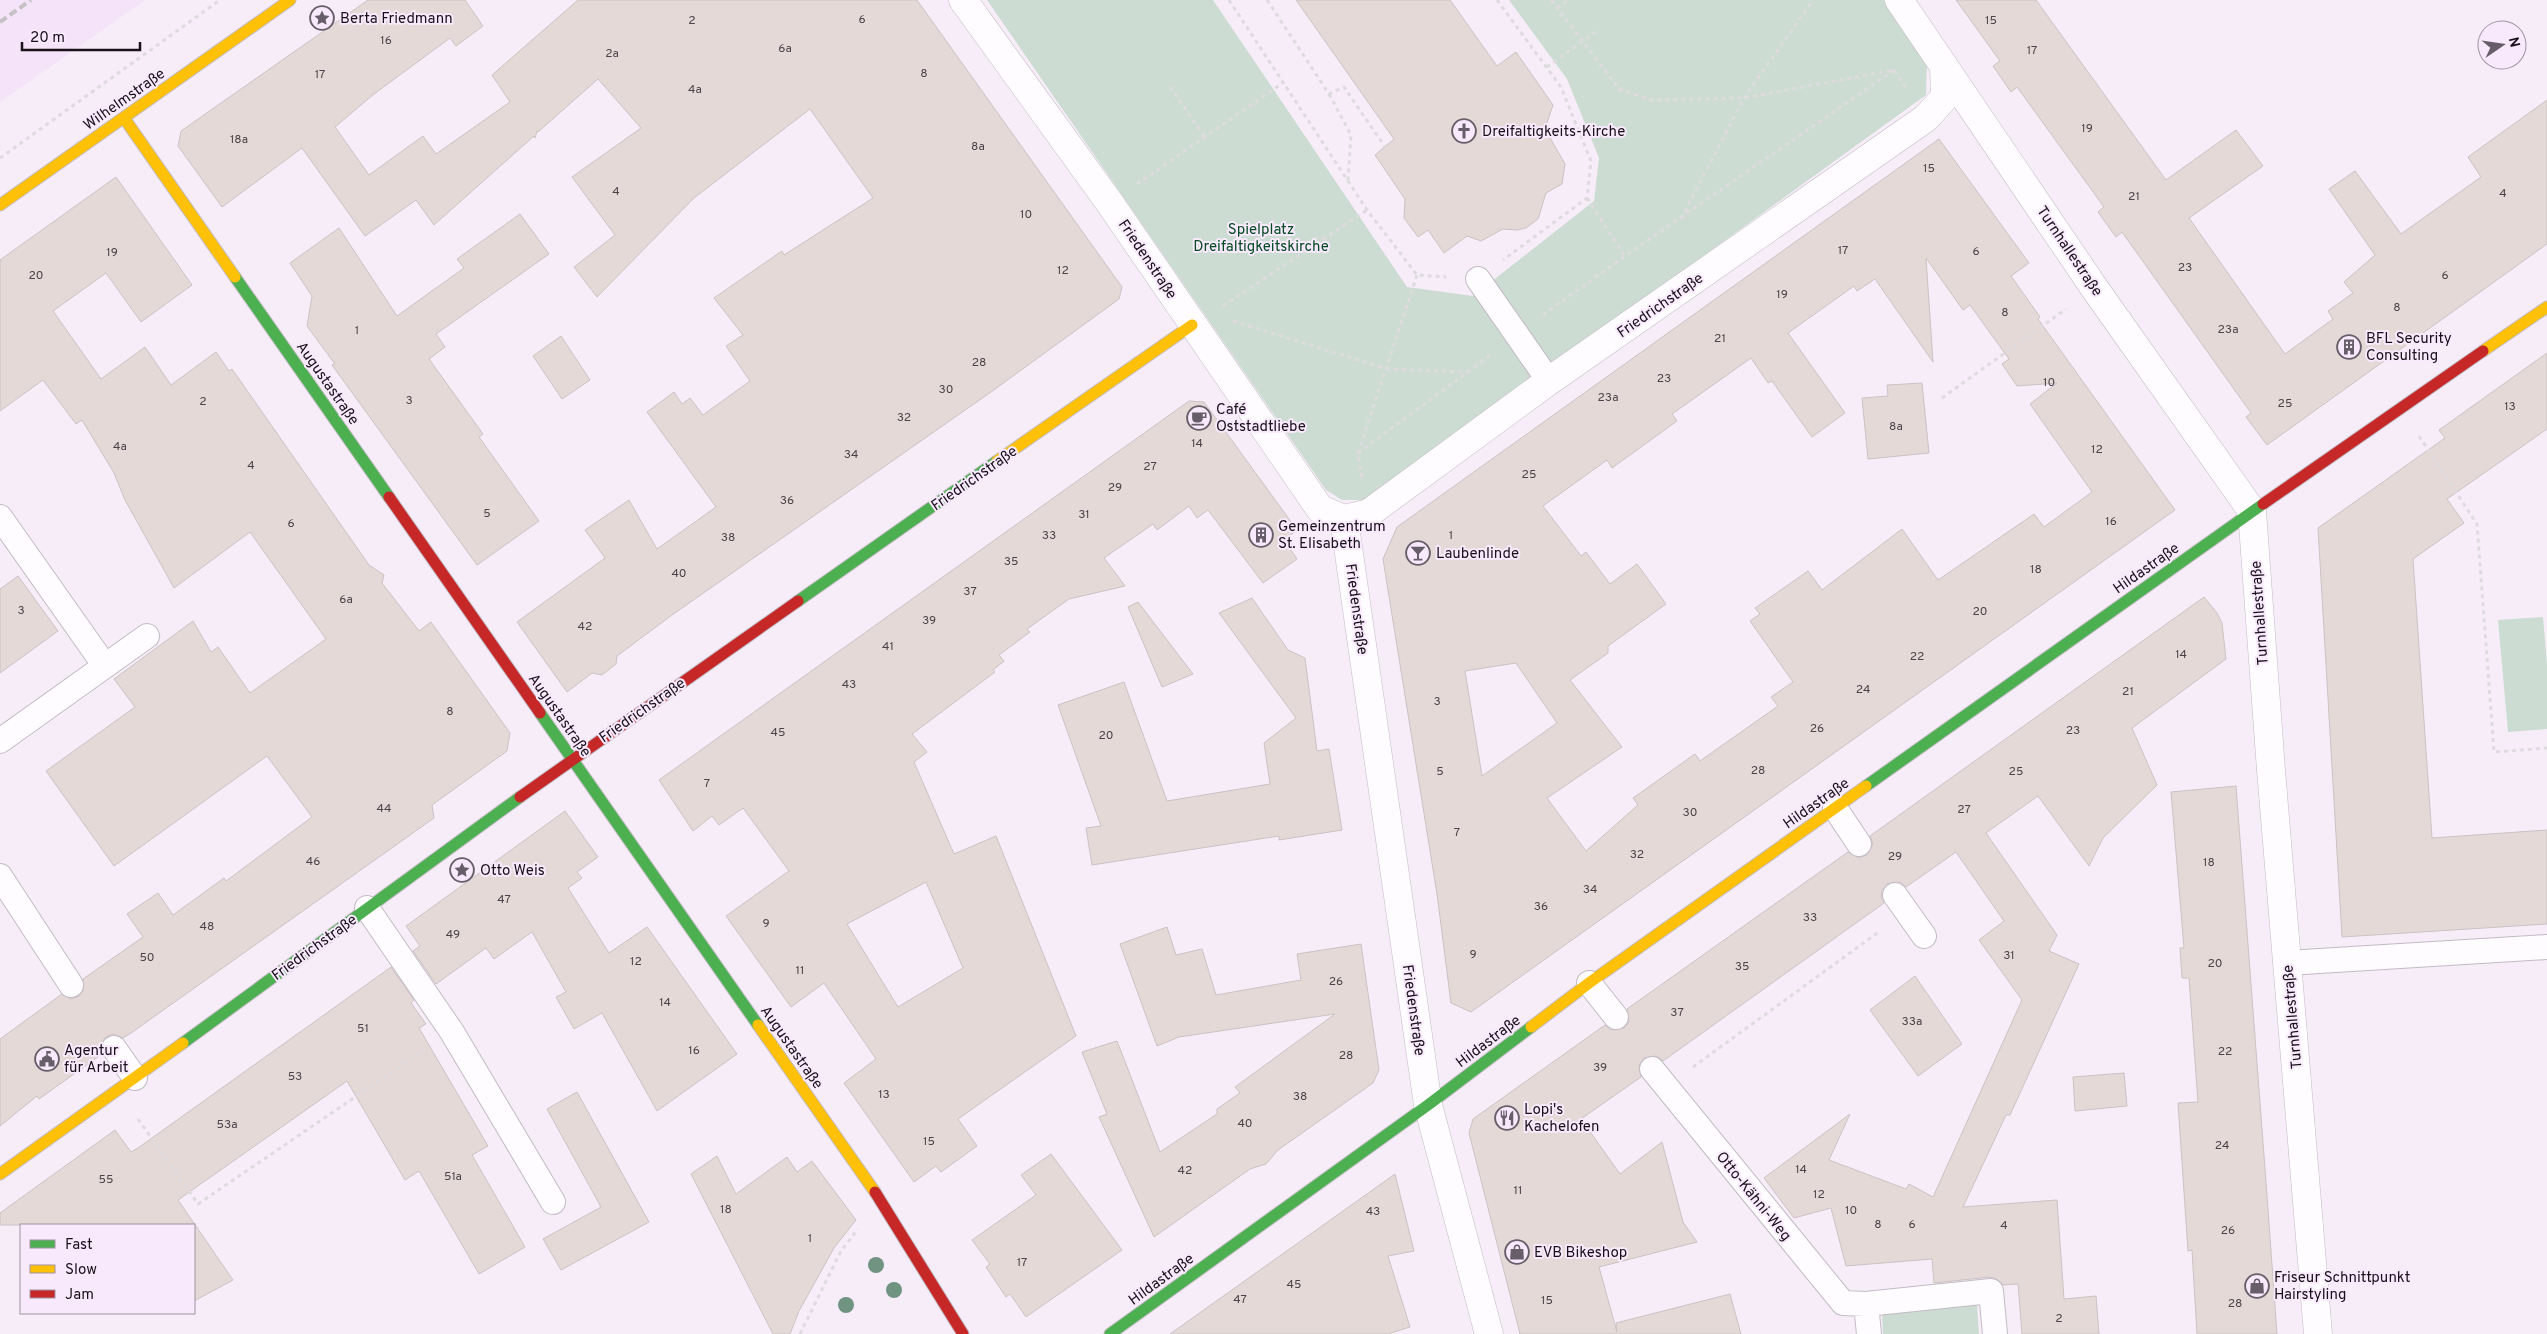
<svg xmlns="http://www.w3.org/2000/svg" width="2547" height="1334" viewBox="0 0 2547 1334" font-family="Overpass,sans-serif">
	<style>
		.built { fill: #f5e3f9 }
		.green { fill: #cddcd2 }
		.building { fill: #e5d9d7; stroke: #cbc2c4; fill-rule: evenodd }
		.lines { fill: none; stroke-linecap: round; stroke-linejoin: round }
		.lane-casing { stroke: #c2bbc4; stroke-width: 26 }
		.street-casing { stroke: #c2bbc4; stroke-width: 29 }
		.fast-casing { stroke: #c2bbc4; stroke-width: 13 }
		.slow-casing { stroke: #c2bbc4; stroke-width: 13 }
		.jam-casing { stroke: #c2bbc4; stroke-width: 13 }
		.path { stroke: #dedbdf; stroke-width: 3; stroke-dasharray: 4 4; stroke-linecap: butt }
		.lane { stroke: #fefcfe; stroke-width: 24 }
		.street { stroke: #fefcfe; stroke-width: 28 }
		.fast { stroke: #4caf50; stroke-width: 11 }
		.slow { stroke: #ffc107; stroke-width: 11 }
		.jam { stroke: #c62828; stroke-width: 11 }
		.rail { stroke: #c5c2c5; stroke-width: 4; stroke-dasharray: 8 4; stroke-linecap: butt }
		.tree { fill: #709382 }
		.labels { text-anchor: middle; stroke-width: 4; stroke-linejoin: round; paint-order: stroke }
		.number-label { font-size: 12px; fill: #4b4349 }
		.poi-label { font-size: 15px; fill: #18111a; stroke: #f9e9fc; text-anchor: start }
		.street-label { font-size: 15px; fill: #18111a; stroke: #f9e9fc }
		.park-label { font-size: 15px; fill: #024a21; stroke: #f9e9fc }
	</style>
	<rect width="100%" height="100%" fill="#f6edf8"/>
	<path class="built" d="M0,0h145l-145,102z"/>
	<path class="green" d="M987,0h226l194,287 66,9 121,-95 5,-43 -32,-79 -58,-79h375l43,65 -1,30 -560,405h-24l-16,-10z
		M2543,617l4,48v64l-39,3 -10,-112z
		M1977,1305l2,29h-96l-1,-20z"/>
	<path class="building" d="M368,0h97l18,26 -27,20 -6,-8 -76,56 -39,33 34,48 54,-39 13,18 74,-52 -18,-27 86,-75h339l205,287 -3,12 -128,93 -319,223 -55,41 -1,8 -14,11 -10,-2 -25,19 -50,-70 88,-64 -20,-28 44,-30 28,49 59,-42 -69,-95 27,-20 8,12 8,-6 13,17 47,-34 -24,-35 17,-11 -29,-37 68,-47 2,4 89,-57 -63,-89 -116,89 -97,99 -23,-30 41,-32 -43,-58 69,-49 -43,-49 -60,53 -1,-1 -2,7 -1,-2 -100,89 -18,-25 -51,36 -63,-88 -80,59 -44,-61 3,-15z
		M1296,0h154l47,66 19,-14 37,53 -8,24 20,35 -3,20 -16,9 -8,26 -12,9 -9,2 -14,-1 -22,12 -14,-5 -23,17 -16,-23 -10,7 -14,-19 1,-19 -30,-44 19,-16z
		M1956,0h80l130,180 70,-50 27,36 -74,52 96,136 48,-35 -5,-8 25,-18 -9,-11 31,-27 -46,-66 26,-18 46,63 80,-57 -13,-20 79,-57v144l-280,201 -21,-28 5,-4 -129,-181 -6,5 -18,-25 6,-5 -87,-120 -6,5 -18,-26 7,-5z
		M1939,139l90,124 -18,13 29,41 -2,2 137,191 -704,502 -20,-9 -14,-109 -54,-335 14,-32zM1926,258l37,52 7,-5 39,54 -7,5 15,22 40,-3 -27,21 62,88 -48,35 -10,-13 -96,66 -36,-51 -80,61 -14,-19 -53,37 5,6 -10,7 43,61 -22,15 7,9 -78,55 -5,-7 -62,44 5,7 -52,46 -39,-53 75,-51 -52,-67 38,-27v-7l58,-42 -29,-40 -27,20 -24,-32 -5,4 -38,-50 64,-46 5,8 65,-47 -5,-7 79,-56 17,25 4,-2 40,56 33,-24 -57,-80 66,-47 3,5 18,-12 58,83zM1516,663l41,60 -75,53 -17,-105z
		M116,177l76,108 -51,37 -35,-49 -53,38 48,68 44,-32 26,38 45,-33 13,19 3,-2 137,196 15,10 -2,8 37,48 12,-9 79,111 -3,18 -75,54 2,13 -303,215 -8,5 -10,-4 -7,3 -5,6 1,11 -63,45 -2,-3 -37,30v-87l62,-45 9,5 8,-3 4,-5v-12l60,-42 -16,-23 31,-21 15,22 51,-37 2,3 86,-64 -45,-61 -153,110 -68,-95 89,-64 -21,-28 79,-58 18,31 7,-5 32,46 76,-54 -76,-107 -76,56 -49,-88 -11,-27 -32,-53 -6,4 -33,-44 -43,31v-151z
		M520,214l29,40 -113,80 9,13 -16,12 54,75 -4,3 60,84 -62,44 -145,-200 3,-1 -28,-38 5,-30 -22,-33 49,-35 58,88 67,-48 -7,-9z
		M561,336l29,44 -28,19 -29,-43z
		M2547,353v76l-100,70 17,24 -51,36 19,279 115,-8v94l-205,13 -24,-409 127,-90 -6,-8z
		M1922,383l7,70 -61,6 -6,-61 26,-2 -1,-11z
		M1189,401l15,1 93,128 -13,10 13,19 -34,24 -55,-73 -11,8 -8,-12 -32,24 -4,-6 -49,34 21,28 -56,13 -42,30 3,3 -31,23 5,6 -11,9 2,2 -83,62 15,18 -13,10 40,92 42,-18 80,200 -118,83 19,27 -36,26 -5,-6 -22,16 -70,-99 32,-24 -52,-76 -33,24 -65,-91 63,-45 -46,-63 -24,17 -7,-9 -19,15 -34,-51zM926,882l37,86 -65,39 -51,-83z
		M18,576l40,55 -58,42v-84z
		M2204,597l13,16 5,10 4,36 -94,69 25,57 -54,53 -14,28 -51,-70 -52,37 71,102 -8,16 30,13 -69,151h-4l-43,92 94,-7 7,99 32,-3 3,38h-77l-4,-50 -15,1 -6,-6 -7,-2 -56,6 -2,-24 -86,7 -15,-58 -37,10 -30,-40 86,-64 -21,46 77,29 3,-5 24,13 89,-197 -43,-60 25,-19 -48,-69 -50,35 -6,-5 -13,2 -5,6 -1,7 3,6 -221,158 -7,-5 -12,2 -5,7 2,12 -60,42 39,55 42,-32 21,80 14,20 -98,25 18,65 -1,-9 114,-29 11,40h-221l-51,-201 4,-14 132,-94 6,5 13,-2 5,-6 -2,-13 221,-157 11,6 8,-3 6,-11 -3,-8z
		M1252,598l36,52 17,8 12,93 12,-2 13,81 -63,10v-4l-187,29 -6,-37 15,-2 -43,-121 66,-23 43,119 103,-17 -6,-41 32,-25 -77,-105z
		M1138,602l55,72 -31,13 -34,-80z
		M2236,786l30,396 11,152h-80l-5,-84 -4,1 -10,-148 20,-1 -9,-124h-7l-2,-30h4l-13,-156z
		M565,811l33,46 -21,15 5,6 -14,10 41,65 38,-26 90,127 -80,57 -55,-98 -28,16 -18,-32 10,-5 -34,-60 -38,27 -8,-11 -50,36 -23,-33 7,-5 -14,-20z
		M1167,927l9,28 26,-6 14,46 85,-15 -4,-26 64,-10 18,126 -6,13 -95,67 -12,14 -16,5 -96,68 -55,-120 8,-3 -25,-62 35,-11 43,111 57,-38v-5l23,-16 -5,-6 100,-73 -156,23 -22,9 -37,-102z
		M391,967l23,33 -3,3 15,21 -7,4 69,118 -16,9 53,92 -46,27 -60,-103 -14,9 -58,-99 -169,119 55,80 -39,21v-76h-194v-12l115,-83 16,22 7,-4z
		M1915,976l47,68 -44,32 -48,-66z
		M2124,1073l3,33 -52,5 -2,-34z
		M577,1092l72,130 -88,48 -18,-31 58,-32 -54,-98z
		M1051,1154l71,96 -96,67 -16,-23 -4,3 -20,-30 4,-3 -18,-24 64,-45 -15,-20z
		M717,1156l19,38 51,-37 10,15 15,-11 44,59 -22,28 -35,63 -9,23h-17l-82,-160z
		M1395,1174l19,77 -26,5 22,71 -22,7h-218z"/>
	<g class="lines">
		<g class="lane-casing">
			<path id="lane" d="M1478,279l71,102
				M0,517l105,149
				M0,741l147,-105
				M1835,808l24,36
				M0,876l71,109
				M1895,895l29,41
				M367,908l85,124 101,170
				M2287,963l260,-16
				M1589,983l27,34
				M114,1048l21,30
				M1652,1069l191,234 23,1
				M1869,1334l-3,-30 125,-13 4,43"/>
		</g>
		<g class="street-casing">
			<path id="street" d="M963,0l146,202 211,307 24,10
				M1899,0l196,289 157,222 19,259 47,564
				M1344,519l84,586 61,229
				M1344,519l25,-6 180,-132 377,-263 19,-21 -1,-31"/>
		</g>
		<g class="fast-casing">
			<path id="fast" d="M235,277l154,220
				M798,601l199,-140
				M540,713l218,312
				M1866,786l397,-282
				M183,1043l337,-246
				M1110,1334l318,-229 103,-78"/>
		</g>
		<g class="slow-casing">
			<path id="slow" d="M124,118l111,159
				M0,205l290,-205
				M2483,351l64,-44
				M997,461l195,-136
				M758,1025l117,167
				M1531,1027l58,-44 277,-197
				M0,1174l183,-131"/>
		</g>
		<g class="jam-casing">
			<path id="jam" d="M389,497l151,216
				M2263,504l220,-153
				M520,797l278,-196
				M875,1192l88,142"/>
		</g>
		<path class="path" d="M1229,0l138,210 50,65 29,2
			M1267,0l62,94 15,-7 41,60
			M1497,0l64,87 30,74 -4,37 -84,62
			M1551,0l68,89 32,11 93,-2 150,-28 13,19
			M1557,8l12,-8
			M1547,67l51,-37
			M1170,87l35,50
			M1329,94l22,41 -3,45
			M0,158l220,-158
			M1137,184l147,-102
			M1587,198l37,57
			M1681,219l63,-121 69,-98
			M1223,306l144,-96
			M1543,315c115,-84 234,-163 351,-245
			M1233,321l154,48 82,3
			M1942,398l124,-89
			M2419,436l58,88 17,228 53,-4
			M1358,453l134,-99
			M1362,477l-4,-24 59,-178
			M1693,1067l187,-136
			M138,1119l60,85 226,-154
			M800,1334l41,-83 17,-22"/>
		<use href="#lane" class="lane"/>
		<use href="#street" class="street"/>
		<use href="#fast" class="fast"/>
		<use href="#slow" class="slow"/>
		<use href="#jam" class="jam"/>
		<path class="rail" d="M0,22l31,-22"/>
	</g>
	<g class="tree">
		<circle cx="876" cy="1265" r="8"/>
		<circle cx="894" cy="1290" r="8"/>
		<circle cx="846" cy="1305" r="8"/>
	</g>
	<defs>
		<g id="sight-ring" transform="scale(1.25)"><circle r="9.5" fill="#f9e9fc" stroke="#665e68" stroke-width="1.5"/><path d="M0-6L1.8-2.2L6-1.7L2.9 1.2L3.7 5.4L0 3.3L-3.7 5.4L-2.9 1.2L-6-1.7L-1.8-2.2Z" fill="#665e68"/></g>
		<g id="church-ring" transform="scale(1.25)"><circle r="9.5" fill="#f9e9fc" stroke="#665e68" stroke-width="1.5"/><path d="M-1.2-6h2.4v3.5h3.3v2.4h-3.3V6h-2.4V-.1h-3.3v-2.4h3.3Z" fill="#665e68"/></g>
		<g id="building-ring" transform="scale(1.25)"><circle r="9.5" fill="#f9e9fc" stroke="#665e68" stroke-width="1.5"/><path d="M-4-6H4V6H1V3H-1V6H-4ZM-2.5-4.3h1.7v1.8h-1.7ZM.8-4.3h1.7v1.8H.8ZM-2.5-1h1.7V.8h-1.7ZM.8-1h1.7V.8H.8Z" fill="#665e68"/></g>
		<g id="cafe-ring" transform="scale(1.25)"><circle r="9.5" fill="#f9e9fc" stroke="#665e68" stroke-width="1.5"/><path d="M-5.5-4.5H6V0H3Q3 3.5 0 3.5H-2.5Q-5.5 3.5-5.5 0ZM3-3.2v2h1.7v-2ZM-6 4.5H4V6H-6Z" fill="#665e68"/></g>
		<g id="bar-ring" transform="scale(1.25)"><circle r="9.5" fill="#f9e9fc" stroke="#665e68" stroke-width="1.5"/><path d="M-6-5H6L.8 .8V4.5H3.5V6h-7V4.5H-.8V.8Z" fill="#665e68"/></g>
		<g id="civic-ring" transform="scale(1.25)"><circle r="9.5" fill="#f9e9fc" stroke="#665e68" stroke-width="1.5"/><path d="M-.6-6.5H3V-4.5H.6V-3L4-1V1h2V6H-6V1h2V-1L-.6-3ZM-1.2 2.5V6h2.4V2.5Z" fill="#665e68"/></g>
		<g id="restaurant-ring" transform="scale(1.25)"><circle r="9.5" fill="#f9e9fc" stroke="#665e68" stroke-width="1.5"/><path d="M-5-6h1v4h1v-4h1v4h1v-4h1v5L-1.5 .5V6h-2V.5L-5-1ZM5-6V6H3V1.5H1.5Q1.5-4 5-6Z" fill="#665e68"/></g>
		<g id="shop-ring" transform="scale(1.25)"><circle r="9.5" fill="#f9e9fc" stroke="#665e68" stroke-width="1.5"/><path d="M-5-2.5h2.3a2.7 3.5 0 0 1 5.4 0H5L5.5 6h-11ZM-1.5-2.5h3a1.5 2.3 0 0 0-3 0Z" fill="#665e68"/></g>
	</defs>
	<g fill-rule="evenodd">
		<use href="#sight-ring" x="322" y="18"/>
		<use href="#church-ring" x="1464" y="131"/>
		<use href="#building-ring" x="2349" y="347"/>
		<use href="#cafe-ring" x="1199" y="418"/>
		<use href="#building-ring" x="1261" y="535"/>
		<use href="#bar-ring" x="1418" y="553"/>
		<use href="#sight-ring" x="462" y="870"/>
		<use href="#civic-ring" x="47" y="1059"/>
		<use href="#restaurant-ring" x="1507" y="1118"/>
		<use href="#shop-ring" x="1517" y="1252"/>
		<use href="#shop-ring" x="2257" y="1286"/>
	</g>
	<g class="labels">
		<g class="number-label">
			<text x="862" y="23">6</text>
			<text x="692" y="24">2</text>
			<text x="1991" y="24">15</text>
			<text x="386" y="44">16</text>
			<text x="785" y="52">6a</text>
			<text x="2032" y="54">17</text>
			<text x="612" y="57">2a</text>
			<text x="924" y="77">8</text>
			<text x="320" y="78">17</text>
			<text x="695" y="93">4a</text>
			<text x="2087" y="132">19</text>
			<text x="239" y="143">18a</text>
			<text x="978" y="150">8a</text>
			<text x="1929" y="172">15</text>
			<text x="616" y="195">4</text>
			<text x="2503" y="197">4</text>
			<text x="2134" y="200">21</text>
			<text x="1026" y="218">10</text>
			<text x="1843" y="254">17</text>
			<text x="1976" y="255">6</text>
			<text x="112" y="256">19</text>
			<text x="2185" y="271">23</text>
			<text x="1063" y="274">12</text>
			<text x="36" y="279">20</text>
			<text x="2445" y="279">6</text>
			<text x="1782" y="298">19</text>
			<text x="2397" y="311">8</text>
			<text x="2005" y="316">8</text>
			<text x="2228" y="333">23a</text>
			<text x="357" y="334">1</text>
			<text x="1720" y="342">21</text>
			<text x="979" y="366">28</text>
			<text x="1664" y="382">23</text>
			<text x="2049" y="386">10</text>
			<text x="946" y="393">30</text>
			<text x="1608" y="401">23a</text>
			<text x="409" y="404">3</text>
			<text x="203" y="405">2</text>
			<text x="2285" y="407">25</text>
			<text x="2510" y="410">13</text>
			<text x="904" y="421">32</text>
			<text x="1896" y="430">8a</text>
			<text x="1197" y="447">14</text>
			<text x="120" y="450">4a</text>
			<text x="2097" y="453">12</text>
			<text x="851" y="458">34</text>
			<text x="251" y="469">4</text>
			<text x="1150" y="470">27</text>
			<text x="1529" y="478">25</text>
			<text x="1115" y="491">29</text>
			<text x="787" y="504">36</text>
			<text x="487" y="517">5</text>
			<text x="1084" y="518">31</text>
			<text x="2111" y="525">16</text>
			<text x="291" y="527">6</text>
			<text x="1049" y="539">33</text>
			<text x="1451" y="539">1</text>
			<text x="728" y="541">38</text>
			<text x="1011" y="565">35</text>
			<text x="2036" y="573">18</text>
			<text x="679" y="577">40</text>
			<text x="970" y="595">37</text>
			<text x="346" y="603">6a</text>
			<text x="21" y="614">3</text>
			<text x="1980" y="615">20</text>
			<text x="929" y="624">39</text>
			<text x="585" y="630">42</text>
			<text x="888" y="650">41</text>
			<text x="2181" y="658">14</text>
			<text x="1917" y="660">22</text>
			<text x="849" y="688">43</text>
			<text x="1863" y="693">24</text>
			<text x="2128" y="695">21</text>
			<text x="1437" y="705">3</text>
			<text x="450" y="715">8</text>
			<text x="1817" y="732">26</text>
			<text x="2073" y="734">23</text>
			<text x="778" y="736">45</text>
			<text x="1106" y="739">20</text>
			<text x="1758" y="774">28</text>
			<text x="1440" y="775">5</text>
			<text x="2016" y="775">25</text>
			<text x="707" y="787">7</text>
			<text x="384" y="812">44</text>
			<text x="1964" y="813">27</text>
			<text x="1690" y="816">30</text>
			<text x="1457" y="836">7</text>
			<text x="1637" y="858">32</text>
			<text x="1895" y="860">29</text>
			<text x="313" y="865">46</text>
			<text x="2209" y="866">18</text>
			<text x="1590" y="893">34</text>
			<text x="504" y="903">47</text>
			<text x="1541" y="910">36</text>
			<text x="1810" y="921">33</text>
			<text x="766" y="927">9</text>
			<text x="207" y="930">48</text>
			<text x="453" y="938">49</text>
			<text x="1473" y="958">9</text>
			<text x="2009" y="959">31</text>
			<text x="147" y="961">50</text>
			<text x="636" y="965">12</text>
			<text x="2215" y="967">20</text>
			<text x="1742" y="970">35</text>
			<text x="800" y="974">11</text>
			<text x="1336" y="985">26</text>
			<text x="665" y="1006">14</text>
			<text x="1677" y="1016">37</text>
			<text x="1912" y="1025">33a</text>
			<text x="363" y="1032">51</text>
			<text x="694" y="1054">16</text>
			<text x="2225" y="1055">22</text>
			<text x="1346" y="1059">28</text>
			<text x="1600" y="1071">39</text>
			<text x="295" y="1080">53</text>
			<text x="884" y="1098">13</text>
			<text x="1300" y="1100">38</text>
			<text x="1245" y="1127">40</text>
			<text x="227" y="1128">53a</text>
			<text x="929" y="1145">15</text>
			<text x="2222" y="1149">24</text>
			<text x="1801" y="1173">14</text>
			<text x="1185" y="1174">42</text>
			<text x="453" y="1180">51a</text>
			<text x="106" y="1183">55</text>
			<text x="1518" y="1194">11</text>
			<text x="1819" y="1198">12</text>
			<text x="726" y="1213">18</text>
			<text x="1851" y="1214">10</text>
			<text x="1373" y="1215">43</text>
			<text x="1878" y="1228">8</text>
			<text x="1912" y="1228">6</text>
			<text x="2004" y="1229">4</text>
			<text x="2228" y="1234">26</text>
			<text x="810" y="1242">1</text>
			<text x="1022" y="1266">17</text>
			<text x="1294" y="1288">45</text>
			<text x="1240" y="1303">47</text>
			<text x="1547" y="1304">15</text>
			<text x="2235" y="1307">28</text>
			<text x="2059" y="1322">2</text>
		</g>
		<g class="poi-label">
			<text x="340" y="23">Berta Friedmann</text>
			<text x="1482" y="136">Dreifaltigkeits-Kirche</text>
			<text x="2366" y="343">BFL Security<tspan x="2366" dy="17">Consulting</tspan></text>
			<text x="1216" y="414">Café<tspan x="1216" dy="17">Oststadtliebe</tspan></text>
			<text x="1278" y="531">Gemeinzentrum<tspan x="1278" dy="17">St. Elisabeth</tspan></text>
			<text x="1436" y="558">Laubenlinde</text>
			<text x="480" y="875">Otto Weis</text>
			<text x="64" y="1055">Agentur<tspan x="64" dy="17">für Arbeit</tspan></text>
			<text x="1524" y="1114">Lopi's<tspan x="1524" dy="17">Kachelofen</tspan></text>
			<text x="1534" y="1257">EVB Bikeshop</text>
			<text x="2274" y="1282">Friseur Schnittpunkt<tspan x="2274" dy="17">Hairstyling</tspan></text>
		</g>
		<g class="street-label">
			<text transform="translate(124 99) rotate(-35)" y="5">Wilhelmstraße</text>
			<text transform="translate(2070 251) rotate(56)" y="5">Turnhallestraße</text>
			<text transform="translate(1148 259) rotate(56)" y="5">Friedenstraße</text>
			<text transform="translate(1660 305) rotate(-35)" y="5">Friedrichstraße</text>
			<text transform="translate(328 383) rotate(55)" y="5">Augustastraße</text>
			<text transform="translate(974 478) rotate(-35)" y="5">Friedrichstraße</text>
			<text transform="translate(2146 568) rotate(-35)" y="5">Hildastraße</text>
			<text transform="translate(1357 609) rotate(82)" y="5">Friedenstraße</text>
			<text transform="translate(2259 613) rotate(-94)" y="5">Turnhallestraße</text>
			<text transform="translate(642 710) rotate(-35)" y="5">Friedrichstraße</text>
			<text transform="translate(560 715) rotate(55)" y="5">Augustastraße</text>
			<text transform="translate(1816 803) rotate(-35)" y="5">Hildastraße</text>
			<text transform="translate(314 947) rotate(-36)" y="5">Friedrichstraße</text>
			<text transform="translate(1414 1010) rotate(82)" y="5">Friedenstraße</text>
			<text transform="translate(2292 1017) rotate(-95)" y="5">Turnhallestraße</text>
			<text transform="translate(1488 1041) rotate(-37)" y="5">Hildastraße</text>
			<text transform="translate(792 1047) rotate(55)" y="5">Augustastraße</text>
			<text transform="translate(1754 1196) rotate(51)" y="5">Otto-Kähni-Weg</text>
			<text transform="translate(1161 1279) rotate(-36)" y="5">Hildastraße</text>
		</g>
		<g class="park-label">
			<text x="1261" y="234">Spielplatz<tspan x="1261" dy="17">Dreifaltigkeitskirche</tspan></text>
		</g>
	</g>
	<rect x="20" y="1224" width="175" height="90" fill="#f9e9fc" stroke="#9f93a2"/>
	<rect x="30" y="1240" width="25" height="8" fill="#4caf50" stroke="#9f93a2"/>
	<text x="65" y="1249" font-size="15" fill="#18111a">Fast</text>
	<rect x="30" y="1265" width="25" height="8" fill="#ffc107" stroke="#9f93a2"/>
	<text x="65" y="1274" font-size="15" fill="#18111a">Slow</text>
	<rect x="30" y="1290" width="25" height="8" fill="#c62828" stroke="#9f93a2"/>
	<text x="65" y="1299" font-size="15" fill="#18111a">Jam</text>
	<g transform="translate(2502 45) rotate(77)"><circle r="24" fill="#f9e9fc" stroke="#9f93a2"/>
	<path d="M0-4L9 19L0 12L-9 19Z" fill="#665e68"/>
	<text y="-8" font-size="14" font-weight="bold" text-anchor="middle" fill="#18111a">N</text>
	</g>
	<path d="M22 42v8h118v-8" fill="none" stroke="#18111a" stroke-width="2.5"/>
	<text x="30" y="42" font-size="15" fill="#18111a" stroke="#f9e9fc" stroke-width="4" paint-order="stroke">20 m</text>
</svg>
